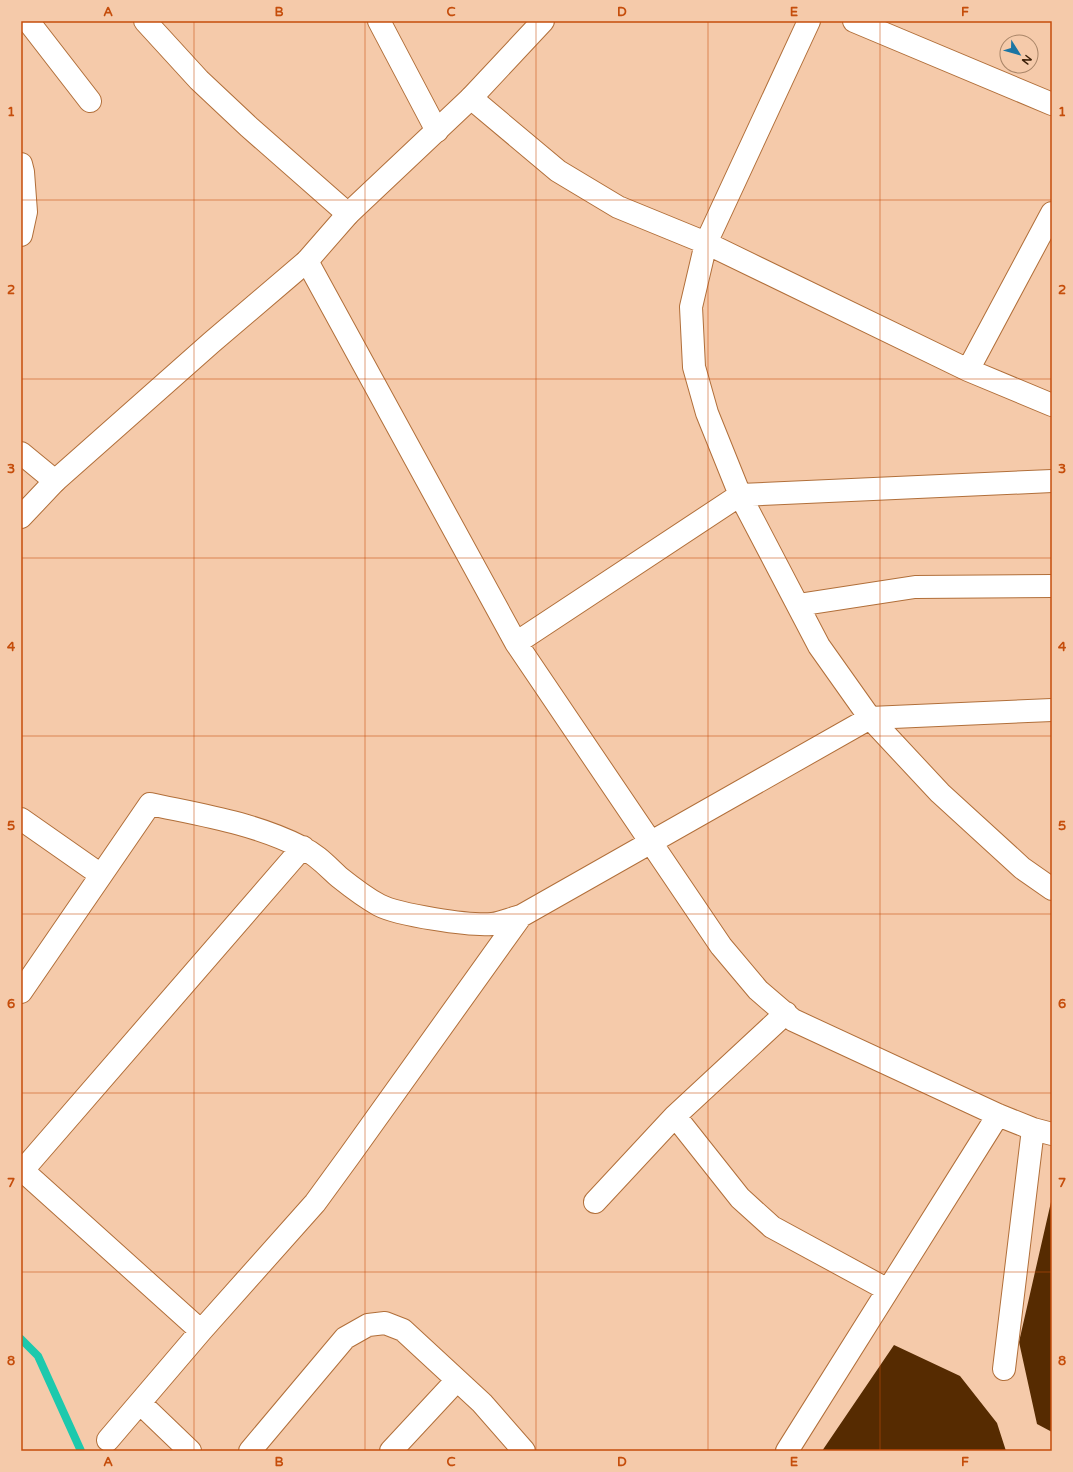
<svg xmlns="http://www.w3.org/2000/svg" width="1073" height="1472" viewBox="0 0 1073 1472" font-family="'Varela Round',sans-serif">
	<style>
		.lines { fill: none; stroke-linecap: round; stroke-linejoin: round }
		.stream { stroke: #1dc9ad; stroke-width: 8 }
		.building { fill: #562b01 }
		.minor-casing { stroke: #b16f3a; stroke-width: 24 }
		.tertiary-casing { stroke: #b16f3a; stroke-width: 24 }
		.minor { stroke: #fff; stroke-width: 22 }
		.tertiary { stroke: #fff; stroke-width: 22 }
		.grid { fill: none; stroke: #c54d0b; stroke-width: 1; stroke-opacity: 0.55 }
		.neatline { fill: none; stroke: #c54d0b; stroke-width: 1.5 }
		.grid-label { font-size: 13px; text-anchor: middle; font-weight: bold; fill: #c54d0b }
	</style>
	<rect width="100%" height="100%" fill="#f5caaa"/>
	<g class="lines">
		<path class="stream" d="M21,1339l17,17 43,95"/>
	</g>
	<path class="building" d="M1051,1202h1v230l-15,-8 -18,-82z
		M894,1345l66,31 37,47 9,28h-184z"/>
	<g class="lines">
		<g class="minor-casing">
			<path id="minor" d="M28,21l62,80
				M145,21l54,59 50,47 99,87
				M379,21l58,110
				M809,21l-103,222 -15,64 3,60 13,46 33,82 79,151 51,72 70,75 82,75 30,21
				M854,21l198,83
				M471,98l87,73 60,36 88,36 262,127 84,35
				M21,164l2,8 3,40 -5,23
				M307,261l209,382 205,303 37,44 35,30 205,95 35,14 19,5
				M968,370l84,-157
				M21,453l34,28
				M798,605l117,-18 137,-1
				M516,643l224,-148 312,-14
				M21,819l80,56
				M21,992l129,-188c51,11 104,19 151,43 15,7 26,19 38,30 10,8 29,22 40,28 19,10 91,21 113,19 10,-1 20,-6 29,-8l349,-198 182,-8
				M675,1116l65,82 32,29 116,63
				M21,1169l180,162
				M23,1170l280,-323
				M595,1202l80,-86 111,-103
				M1004,1369l29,-240
				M140,1403l50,48
				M108,1440l93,-109 114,-128 35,-48 171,-239
				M250,1451l95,-113 23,-13 17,-2 18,7 79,73 42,48
				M391,1451l66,-71
				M787,1451l211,-336"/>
		</g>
		<g class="tertiary-casing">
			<path id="tertiary" d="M21,517l34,-36 157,-139 95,-81 41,-47 123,-116 72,-77"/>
		</g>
		<use href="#minor" class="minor"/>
		<use href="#tertiary" class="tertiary"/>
	</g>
	<path class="grid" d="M194,21v1430M365,21v1430M536,21v1430M708,21v1430M880,21v1430M21,200h1031M21,379h1031M21,558h1031M21,736h1031M21,914h1031M21,1093h1031M21,1272h1031"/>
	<rect width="1073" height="1472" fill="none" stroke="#f5caaa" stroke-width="44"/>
	<g transform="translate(1019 54) rotate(127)"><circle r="19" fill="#f5caaa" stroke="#a98568"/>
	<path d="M0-3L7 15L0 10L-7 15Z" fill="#1b75a3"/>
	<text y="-6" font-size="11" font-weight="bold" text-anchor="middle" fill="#381d06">N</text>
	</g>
	<rect x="22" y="22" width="1029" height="1428" class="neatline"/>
	<g class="grid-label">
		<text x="108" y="16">A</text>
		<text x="279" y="16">B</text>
		<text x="451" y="16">C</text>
		<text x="622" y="16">D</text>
		<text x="794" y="16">E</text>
		<text x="965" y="16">F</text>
		<text x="11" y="116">1</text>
		<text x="1062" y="116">1</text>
		<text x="11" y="294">2</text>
		<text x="1062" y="294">2</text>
		<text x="11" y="473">3</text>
		<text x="1062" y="473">3</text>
		<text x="11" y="651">4</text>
		<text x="1062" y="651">4</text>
		<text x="11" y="830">5</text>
		<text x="1062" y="830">5</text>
		<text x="11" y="1008">6</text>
		<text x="1062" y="1008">6</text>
		<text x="11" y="1187">7</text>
		<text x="1062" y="1187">7</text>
		<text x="11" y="1365">8</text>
		<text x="1062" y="1365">8</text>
		<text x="108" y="1466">A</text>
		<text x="279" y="1466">B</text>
		<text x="451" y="1466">C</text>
		<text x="622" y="1466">D</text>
		<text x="794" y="1466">E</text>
		<text x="965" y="1466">F</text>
	</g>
</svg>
